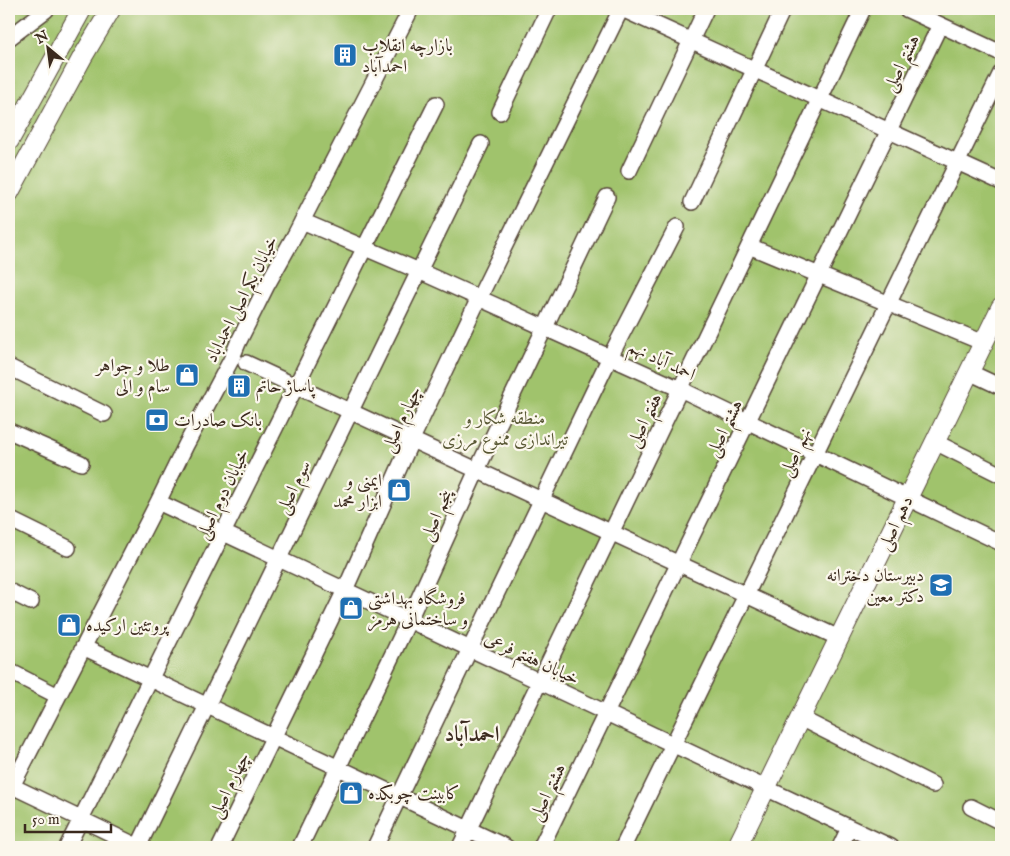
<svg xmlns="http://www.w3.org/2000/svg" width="1010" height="856" viewBox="0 0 1010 856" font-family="'IM FELL English',Amiri,serif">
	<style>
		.green { fill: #a0c36c; stroke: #6e7645 }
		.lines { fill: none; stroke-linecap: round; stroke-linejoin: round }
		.minor-casing { stroke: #564638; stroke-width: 18 }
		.major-casing { stroke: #564638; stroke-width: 21 }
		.minor { stroke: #fff; stroke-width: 15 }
		.major { stroke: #fff; stroke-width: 19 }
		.labels { text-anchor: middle; stroke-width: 4.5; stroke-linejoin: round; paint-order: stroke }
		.poi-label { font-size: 18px; fill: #3b2a1e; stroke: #fbf7ec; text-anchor: start }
		.street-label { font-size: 18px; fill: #3b2a1e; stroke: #fbf7ec }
		.park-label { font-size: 18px; fill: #595835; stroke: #fbf7ec }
		.district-label { font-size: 22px; font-weight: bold; fill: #3b2a1e; stroke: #fbf7ec }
	</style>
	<rect width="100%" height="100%" fill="#fbf7ec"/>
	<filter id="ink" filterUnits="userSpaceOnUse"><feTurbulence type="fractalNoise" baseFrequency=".02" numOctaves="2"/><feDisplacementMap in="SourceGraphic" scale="10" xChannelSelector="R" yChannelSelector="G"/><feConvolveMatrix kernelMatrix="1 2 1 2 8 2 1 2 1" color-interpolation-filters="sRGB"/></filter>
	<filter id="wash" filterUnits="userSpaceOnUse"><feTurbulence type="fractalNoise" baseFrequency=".0096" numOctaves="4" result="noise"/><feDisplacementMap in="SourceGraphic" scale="20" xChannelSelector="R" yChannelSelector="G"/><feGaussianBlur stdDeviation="1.12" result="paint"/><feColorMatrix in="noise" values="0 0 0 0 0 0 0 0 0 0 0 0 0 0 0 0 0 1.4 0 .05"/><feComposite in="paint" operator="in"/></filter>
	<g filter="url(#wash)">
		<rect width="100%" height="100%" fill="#f0e4c8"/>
		<path class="green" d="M9,9h992v838h-992z"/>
	</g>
	<g filter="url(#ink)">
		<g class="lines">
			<g class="minor-casing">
				<path id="minor" d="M622,9l379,173
					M906,9l95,44
					M9,38l37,-28
					M500,112l49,-103
					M629,171l77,-162
					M692,202l91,-193
					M302,221l117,50 261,118 321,154
					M749,246l235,97
					M246,363l593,275
					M9,367l95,47
					M969,372l32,15
					M9,431l72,32
					M935,442l66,33
					M158,502l733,345
					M9,519l59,29
					M9,591l22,11
					M83,647l423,200
					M9,671l49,25
					M800,718l133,67
					M12,786l127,61
					M9,792l149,-290 28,-57 45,-85 7,-17 29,-58 28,-50 116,-226
					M971,807l30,15
					M67,847l369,-743
					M138,847l343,-703
					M220,847l125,-257 67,-151 67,-141 142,-289
					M300,847l109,-227 68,-150 130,-273
					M375,847l235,-490 67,-130
					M460,847l403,-838
					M541,847l399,-822
					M623,847l378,-774
					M840,847l9,-19"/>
			</g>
			<g class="major-casing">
				<path id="major" d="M9,141l73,-132
					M9,193l73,-135 29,-49
					M737,847l264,-540"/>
			</g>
			<use href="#minor" class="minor"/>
			<use href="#major" class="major"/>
		</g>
	</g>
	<defs>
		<g id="building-square" transform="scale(1.25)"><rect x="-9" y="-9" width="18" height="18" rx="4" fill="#1f6fb2" stroke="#fbf7ec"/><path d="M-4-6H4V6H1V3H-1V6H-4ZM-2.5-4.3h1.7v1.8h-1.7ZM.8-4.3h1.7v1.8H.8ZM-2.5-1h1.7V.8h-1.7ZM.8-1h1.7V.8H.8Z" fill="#fff"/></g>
		<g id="shop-square" transform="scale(1.25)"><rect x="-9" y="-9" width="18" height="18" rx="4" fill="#1f6fb2" stroke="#fbf7ec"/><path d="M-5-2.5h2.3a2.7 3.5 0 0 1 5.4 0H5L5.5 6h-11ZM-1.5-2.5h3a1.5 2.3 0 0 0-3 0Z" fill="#fff"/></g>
		<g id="bank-square" transform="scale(1.25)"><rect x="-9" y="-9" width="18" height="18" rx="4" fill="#1f6fb2" stroke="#fbf7ec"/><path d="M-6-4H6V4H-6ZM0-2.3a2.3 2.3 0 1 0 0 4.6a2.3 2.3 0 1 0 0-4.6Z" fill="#fff"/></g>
		<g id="school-square" transform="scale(1.25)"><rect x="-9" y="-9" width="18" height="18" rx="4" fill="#1f6fb2" stroke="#fbf7ec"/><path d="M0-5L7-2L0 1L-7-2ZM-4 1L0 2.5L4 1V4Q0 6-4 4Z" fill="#fff"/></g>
	</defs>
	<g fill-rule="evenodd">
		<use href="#building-square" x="345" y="55"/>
		<use href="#shop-square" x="187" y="375"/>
		<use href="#building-square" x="239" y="386"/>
		<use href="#bank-square" x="157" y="420"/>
		<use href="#shop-square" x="399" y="490"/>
		<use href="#school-square" x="941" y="585"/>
		<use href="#shop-square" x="351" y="608"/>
		<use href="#shop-square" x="69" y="625"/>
		<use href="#shop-square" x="351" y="793"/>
	</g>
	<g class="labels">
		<g class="poi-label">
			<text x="362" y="51">بازارچه انقلاب<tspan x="362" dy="21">احمدآباد</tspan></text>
			<text x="170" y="371" text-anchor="end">طلا و جواهر<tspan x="170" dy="21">سام و الی</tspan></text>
			<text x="256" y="392">پاساژ حاتم</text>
			<text x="174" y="426">بانک صادرات</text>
			<text x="382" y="486" text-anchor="end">ایمنی و<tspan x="382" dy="21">ابزار محمد</tspan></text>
			<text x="924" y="581" text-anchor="end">دبیرستان دخترانه<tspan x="924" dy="21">دکتر معین</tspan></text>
			<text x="368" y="604">فروشگاه بهداشتی<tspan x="368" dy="21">و ساختمانی هرمز</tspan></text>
			<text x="86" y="631">پروتئین ارکیده</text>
			<text x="368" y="799">كابينت چوبكده</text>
		</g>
		<g class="street-label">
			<text transform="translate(901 63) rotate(-64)" y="6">هشتم اصلی</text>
			<text transform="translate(241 299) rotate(-63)" y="6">خیابان یکم اصلی احمداباد</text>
			<text transform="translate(662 360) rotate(25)" y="6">احمد آباد نهم</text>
			<text transform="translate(401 419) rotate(-65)" y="6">چهارم اصلی</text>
			<text transform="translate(644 420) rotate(-64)" y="6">هفتم اصلی</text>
			<text transform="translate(724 428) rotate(-64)" y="6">هشتم اصلی</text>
			<text transform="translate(795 452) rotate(-64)" y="6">نهم اصلی</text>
			<text transform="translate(293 487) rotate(-64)" y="6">سوم اصلی</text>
			<text transform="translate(222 494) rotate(-64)" y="6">خیابان دوم اصلی</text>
			<text transform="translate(436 515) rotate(-65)" y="6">پنجم اصلی</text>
			<text transform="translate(895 523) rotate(-64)" y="6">دهم اصلی</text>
			<text transform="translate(532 658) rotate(25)" y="6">خیابان هفتم فرعی</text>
			<text transform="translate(229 785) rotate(-64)" y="6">چهارم اصلی</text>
			<text transform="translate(547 792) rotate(-64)" y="6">هشتم اصلی</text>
		</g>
		<g class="park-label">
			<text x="505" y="424">منطقه شکار و<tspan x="505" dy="21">تیراندازی ممنوع مرزی</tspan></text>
		</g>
		<g class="district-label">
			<text x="472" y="741">احمدآباد</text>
		</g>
	</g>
	<rect width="1010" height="856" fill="none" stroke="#fbf7ec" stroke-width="30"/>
	<g transform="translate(48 48) rotate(331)" stroke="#fbf7ec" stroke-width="4" paint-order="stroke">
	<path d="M0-4L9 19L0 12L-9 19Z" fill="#3b2a1e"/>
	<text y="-8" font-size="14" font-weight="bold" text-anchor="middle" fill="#3b2a1e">N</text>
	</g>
	<path d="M25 824v8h86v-8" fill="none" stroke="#3b2a1e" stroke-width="2.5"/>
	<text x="32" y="824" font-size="15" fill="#3b2a1e" stroke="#fbf7ec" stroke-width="4" paint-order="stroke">50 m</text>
</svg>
